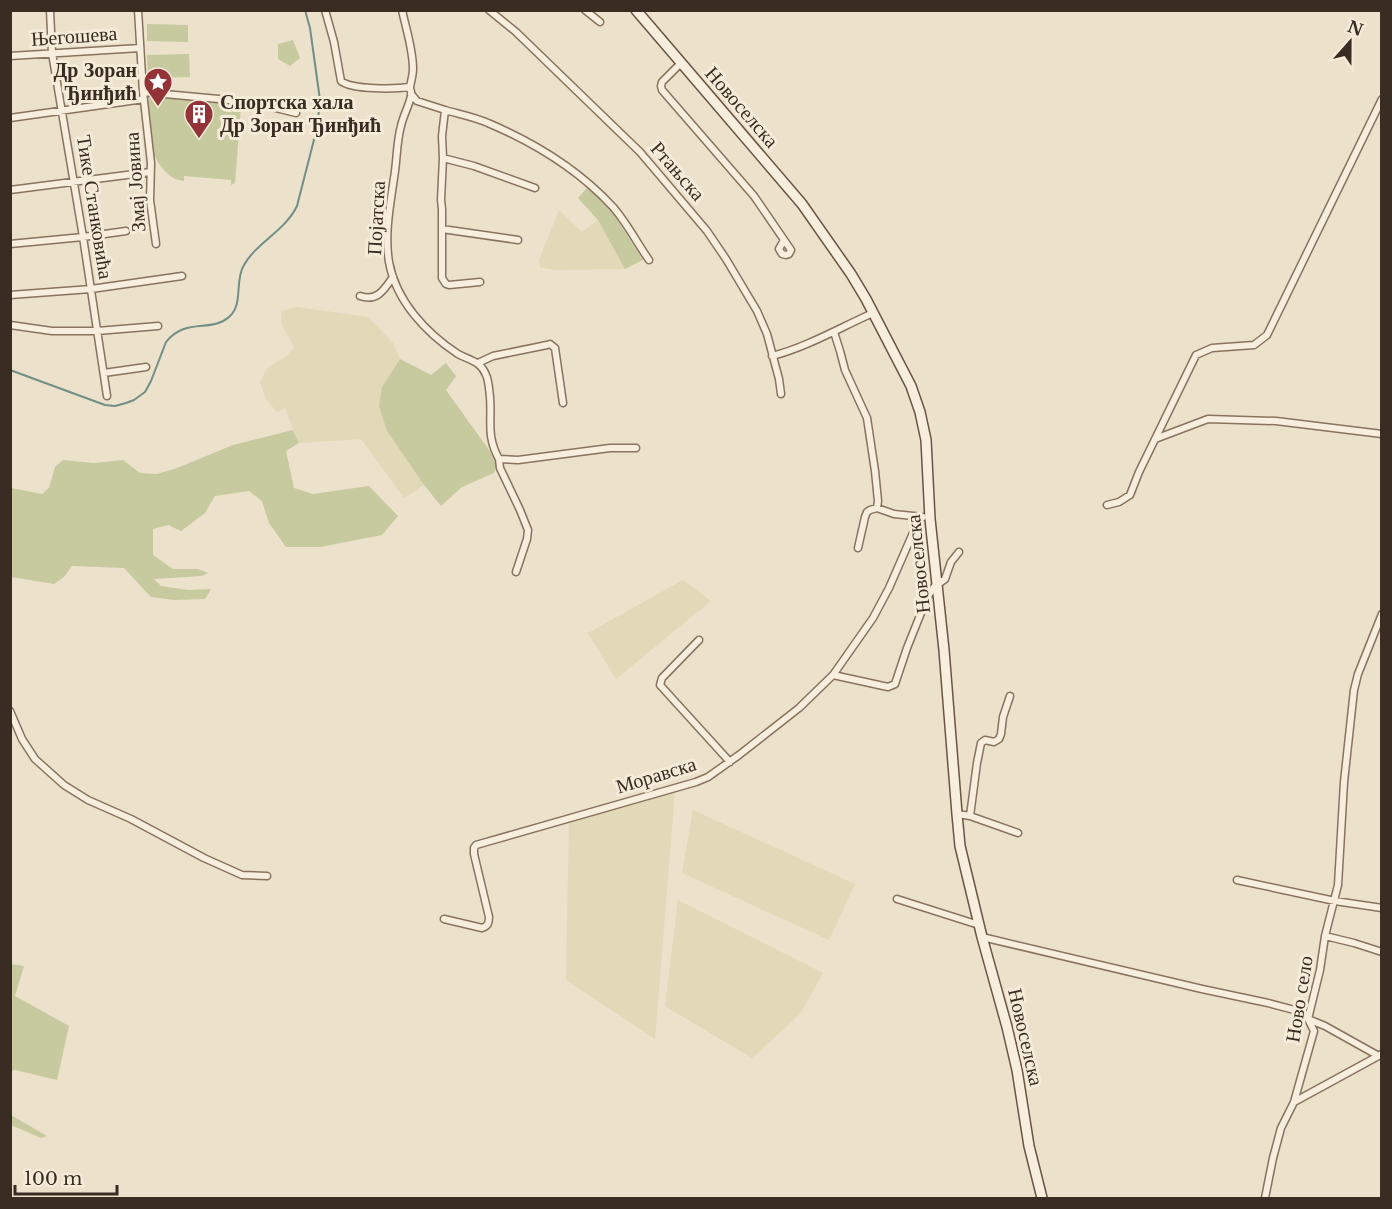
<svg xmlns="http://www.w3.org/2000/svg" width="1392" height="1209" viewBox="0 0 1392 1209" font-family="'Libre Baskerville',serif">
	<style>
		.farmland { fill: #e1d9b7 }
		.green { fill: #c6ca9e }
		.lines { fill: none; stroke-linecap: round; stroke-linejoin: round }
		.stream { stroke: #718f87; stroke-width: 2 }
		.street-casing { stroke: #88735f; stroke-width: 9 }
		.secondary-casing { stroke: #6a5542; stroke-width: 12 }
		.street { stroke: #f7eedd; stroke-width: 6 }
		.secondary { stroke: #f7eedd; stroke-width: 9 }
		.labels { text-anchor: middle; stroke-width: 6; stroke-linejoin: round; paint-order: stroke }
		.street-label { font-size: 20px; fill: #392c22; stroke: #f4ebd9 }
		.poi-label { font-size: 20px; font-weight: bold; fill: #392c22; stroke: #f4ebd9; text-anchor: end }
	</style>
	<rect width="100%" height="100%" fill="#ece1ca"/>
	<path class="farmland" d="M559,210l23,22 16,-12 27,49 -69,1 -16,-3 -1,-7z
		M297,307l71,10 25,26 7,16 -18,28 5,44 37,54 -20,13 -43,-59 -62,4 -14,-35 -8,4 -11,-13 -6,-17 8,-15 19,-11 7,-9 -12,-22 -1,-14z
		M683,580l28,21 -95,78 -28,-46z
		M675,791l-20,248 -89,-59 3,-159z
		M693,810l162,74 -26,56 -147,-67z
		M678,900l145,73 -23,41 -48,44 -87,-52z"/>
	<path class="green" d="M147,24l41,1v17l-41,-1z
		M293,40l7,18 -10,8 -12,-7v-15z
		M189,54l1,23 -42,1 -1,-23z
		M154,95l85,9 2,2 -6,77 -4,2v-5l-47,-4v5c-16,-1 -28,-19 -32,-32 -5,-15 -3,-33 -4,-49z
		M588,187l23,23 32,50 -18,9 -27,-49 -20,-22z
		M400,359l31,16 15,-12 10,13 -10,14 43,60 8,14 -3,9 -32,14 -21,19 -17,-21 -37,-54 -8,-25 3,-19z
		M293,430l6,13 -13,8 8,37 19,6 56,-8 29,30 -16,19 -62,12h-34l-17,-24 -7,-22 -13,-10 -34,5 -10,17 -24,18 -13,-6 -15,4v26l20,14h25l10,4 -6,3 -48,3 7,7 27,4 23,-1 -6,10 -31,1 -23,-3 -27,-29 -52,-2 -8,11 -10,7 -43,-7v-89l31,6 7,-6 6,-21 8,-7 30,3 30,-3 17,13 17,1 20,-6 56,-23z
		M11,964l13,2 -9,30 54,30 -12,54 -42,-10 -4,1z
		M11,1115l36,21 -6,2 -30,-13z"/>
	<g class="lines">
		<path class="stream" d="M10,370l95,35 10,1 11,-3 8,-3 11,-8 6,-11 15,-39c20,-25 45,-9 63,-25 15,-13 5,-36 15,-52 13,-23 41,-34 53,-59l20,-78 3,-28 -10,-72 -5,-18"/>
		<g class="street-casing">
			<path id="street" d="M50,10l2,43 31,184 24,159
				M138,10l5,82 8,71 -1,37 6,44
				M325,10l9,32 7,39c11,9 54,8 69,6
				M402,10c4,19 11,39 11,59 0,6 -2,12 -3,18 0,5 2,3 1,9 -2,10 -8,20 -10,30 -4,14 -4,30 -6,45 -4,30 -11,61 -6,91 7,39 37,71 69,92 11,6 23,7 28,21 3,6 3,15 4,22 2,24 -4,39 9,62l19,1 92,-12h26
				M489,10l27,22 124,120 67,79 19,28 31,52 10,23 12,45 2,15
				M585,10l15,12
				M10,56l130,-8
				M680,64l-18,18 -1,4 1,4 92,106 37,54 -2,4 -3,1 -4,-1 -3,-5 5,-9
				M143,92l108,10 45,11
				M411,94l6,7 28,9 -3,26 1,22 -2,42 1,9v69l4,6 3,1 31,-3
				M445,110c14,4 30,7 43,13 47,20 91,47 125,84 14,16 24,36 36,53
				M10,118l134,-19
				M443,158l31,8 61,22
				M10,190l140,-18
				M442,229l76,11
				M10,244l73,-7 43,-6
				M10,295l81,-6 91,-13
				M360,296c17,6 24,-6 33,-19
				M10,325l42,6h45l61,-5
				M834,332l6,19 5,19 22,48 8,53 3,30 -1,7
				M772,356c35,-9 67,-28 101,-43
				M478,363l15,-7 54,-11 3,-1 5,4 8,55
				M104,373l42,-6
				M1155,439l53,-20 68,2 106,13
				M499,459l1,9 20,42 8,20 -1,9 -11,33
				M1107,505l12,-3 11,-7 9,-23 57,-117 16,-7 42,-3 13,-10 115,-236
				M858,548l7,-31 2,-5 3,-2 7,-2 17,6 29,3
				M699,640l-37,38 -2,7 70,77
				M833,675l55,12 7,-3 12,-36 20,-50 7,-11 11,-8 6,-17 8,-10
				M10,711l12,28 13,20 29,26 24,15 43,19 73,39 38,17 25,1
				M957,814l13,2 48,17
				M970,816l7,-53 4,-20 4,-3 9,2 5,-3 2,-5 2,-17 7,-21
				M1237,880l98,21 47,7
				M897,899l82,26
				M444,919l38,9c6,-2 7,-5 7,-11l-15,-63v-6l2,-3 220,-63 12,-5 31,-22 60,-47 34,-33 40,-57 16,-30 31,-71
				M1325,936l29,7 28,9
				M982,937l220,52 66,14 34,9 6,7 17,7 52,29
				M1294,1102l88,-48
				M1265,1198l8,-40 8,-30 13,-26 20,-71 -6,-12 12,-49 5,-34 13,-51 6,-103 10,-92 4,-16 24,-60"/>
		</g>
		<g class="secondary-casing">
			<path id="secondary" d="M636,10l166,194 49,70 15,25 45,87 9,26 6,28 4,79 14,131 13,164 3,32 22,91 25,90 10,43 12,76 13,52"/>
		</g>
		<use href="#street" class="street"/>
		<use href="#secondary" class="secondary"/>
	</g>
	<defs>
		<g id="sight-pin" transform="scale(1.5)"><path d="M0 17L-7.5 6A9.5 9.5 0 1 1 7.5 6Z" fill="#933337" stroke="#f4ebd9"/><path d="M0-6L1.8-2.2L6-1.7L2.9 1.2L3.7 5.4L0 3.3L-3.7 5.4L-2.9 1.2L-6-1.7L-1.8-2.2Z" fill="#fff"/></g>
		<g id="building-pin" transform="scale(1.5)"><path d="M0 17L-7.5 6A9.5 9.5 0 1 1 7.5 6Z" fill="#933337" stroke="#f4ebd9"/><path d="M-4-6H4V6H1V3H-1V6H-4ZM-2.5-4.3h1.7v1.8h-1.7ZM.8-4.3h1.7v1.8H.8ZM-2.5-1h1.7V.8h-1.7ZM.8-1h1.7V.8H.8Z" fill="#fff"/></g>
	</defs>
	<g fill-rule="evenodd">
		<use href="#sight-pin" x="158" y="82"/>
		<use href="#building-pin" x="199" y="114"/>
	</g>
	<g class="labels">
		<g class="street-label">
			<text transform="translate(74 36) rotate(-4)" y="7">Његошева</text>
			<text transform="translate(742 107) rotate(49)" y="7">Новоселска</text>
			<text transform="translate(678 171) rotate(49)" y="7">Ртањска</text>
			<text transform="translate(135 182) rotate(-94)" y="7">Змај Јовина</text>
			<text transform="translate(95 207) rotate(81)" y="7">Тике Станковића</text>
			<text transform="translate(376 218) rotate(-87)" y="7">Појатска</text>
			<text transform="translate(918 564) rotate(-96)" y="7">Новоселска</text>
			<text transform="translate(656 775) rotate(-17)" y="7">Моравска</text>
			<text transform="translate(1299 999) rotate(-81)" y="7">Ново село</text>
			<text transform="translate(1026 1037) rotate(77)" y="7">Новоселска</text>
		</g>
		<g class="poi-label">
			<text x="137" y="77">Др Зоран<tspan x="137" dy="23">Ђинђић</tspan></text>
			<text x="220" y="109" text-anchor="start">Спортска хала<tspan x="220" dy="23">Др Зоран Ђинђић</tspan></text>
		</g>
	</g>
	<rect width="1392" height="1209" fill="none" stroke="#392c22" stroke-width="24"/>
	<g transform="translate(1350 42) rotate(21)" stroke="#f4ebd9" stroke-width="4.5" paint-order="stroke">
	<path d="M0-4.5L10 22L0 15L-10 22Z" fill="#392c22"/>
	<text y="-9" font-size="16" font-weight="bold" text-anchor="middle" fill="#392c22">N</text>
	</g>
	<path d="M15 1185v9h102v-9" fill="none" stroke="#392c22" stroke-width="3"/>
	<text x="24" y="1185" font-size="18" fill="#392c22" stroke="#f4ebd9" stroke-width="4.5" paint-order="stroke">100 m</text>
</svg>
